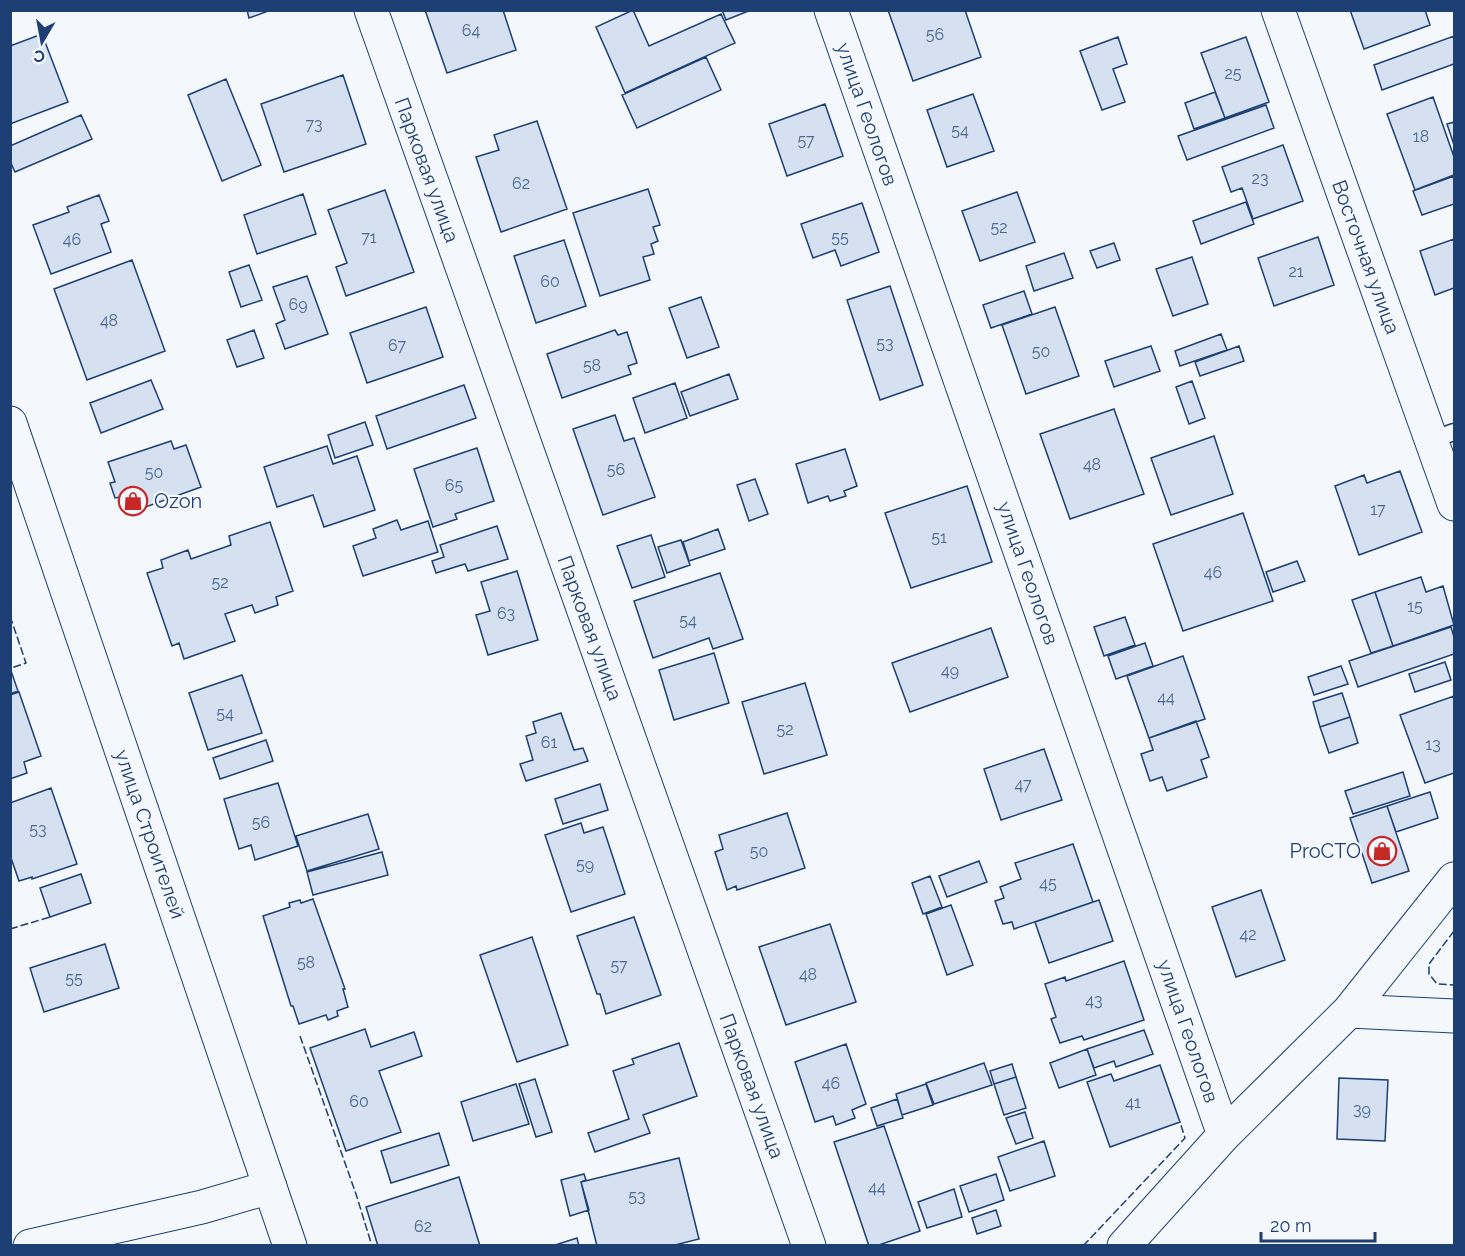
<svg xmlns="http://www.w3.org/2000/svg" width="1465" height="1256" viewBox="0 0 1465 1256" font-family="Raleway,sans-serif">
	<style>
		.building { fill: #d5e0f0; stroke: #1d3f73; stroke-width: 1.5 }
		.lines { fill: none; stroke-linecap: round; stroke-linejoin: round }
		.service-casing { stroke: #1d3f73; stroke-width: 19 }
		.minor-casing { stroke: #1d3f73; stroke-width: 35 }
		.secondary-casing { stroke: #1d3f73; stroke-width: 35 }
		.service { stroke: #f4f7fb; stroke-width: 16 }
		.minor { stroke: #f4f7fb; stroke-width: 33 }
		.secondary { stroke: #f4f7fb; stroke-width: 33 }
		.fence { stroke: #1d3f73; stroke-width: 1.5; stroke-dasharray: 8 3; stroke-linecap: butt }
		.labels { text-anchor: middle; stroke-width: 4.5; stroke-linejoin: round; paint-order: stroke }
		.number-label { font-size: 16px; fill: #4b6792 }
		.street-label { font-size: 20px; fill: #1d3f73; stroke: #f4f7fb }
		.poi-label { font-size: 20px; fill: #1d3f73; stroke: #f4f7fb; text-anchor: start }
	</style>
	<rect width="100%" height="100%" fill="#f4f7fb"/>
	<path class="building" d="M247,10h24l-22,8z
		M425,10h78l13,40 -69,23z
		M633,10l16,36 72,-32 14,29 -110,50 -29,-66z
		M722,10h29l-25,10z
		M888,10h77l16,47 -68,24z
		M1350,10h75l5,15 -66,24z
		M42,34l26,68 -58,22v-78z
		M1454,36v28l-72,26 -8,-25z
		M1118,37l9,27 -14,5 12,33 -23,8 -22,-59z
		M1246,37l23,65 -44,16 -24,-65z
		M706,57l15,33 -84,38 -15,-33z
		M343,75l23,69 -82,28 -23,-68z
		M226,79l35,86 -39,16 -34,-86z
		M1215,92l10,26 -31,11 -9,-26z
		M973,94l21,57 -47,16 -20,-57z
		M1433,97l21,60v18l-39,15 -28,-76z
		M825,104l18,52 -56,20 -18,-52z
		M1266,105l8,23 -87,32 -9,-24z
		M81,115l11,24 -77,33 -5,-11v-15z
		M537,121l30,88 -66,23 -25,-75 23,-7 -5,-15z
		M1454,122v23l-7,-21z
		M1283,145l20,56 -50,18 -11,-31 -11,4 -9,-25z
		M1454,176v28l-32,11 -9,-24z
		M648,189l12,36 -7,2 5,14 -7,3 3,10 -11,3 7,23 -50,16 -27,-83z
		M385,190l29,82 -68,24 -10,-29 11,-4 -19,-53z
		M1017,192l18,50 -55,19 -18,-50z
		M303,194l13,40 -59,20 -13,-39z
		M99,195l10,26 -8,3 10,28 -60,22 -18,-49 36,-13 -2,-5z
		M1246,202l8,22 -53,20 -8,-23z
		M862,203l17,49 -38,14 -6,-16 -22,8 -12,-34z
		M1318,237l16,48 -60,21 -16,-48z
		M1454,239v49l-19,7 -15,-44z
		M564,240l22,66 -50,17 -22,-67z
		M1114,243l6,17 -23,8 -7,-17z
		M1064,253l9,25 -39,13 -8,-25z
		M1192,257l16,47 -35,12 -17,-47z
		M132,260l33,91 -78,29 -33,-91z
		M249,265l13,35 -21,7 -12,-35z
		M307,276l21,58 -43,15 -9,-25 9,-4 -12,-33z
		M890,286l33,99 -43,15 -33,-100z
		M1024,291l8,23 -41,14 -8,-23z
		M701,297l18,50 -32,11 -18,-50z
		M426,307l17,50 -76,26 -17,-50z
		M1055,307l24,69 -53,18 -24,-69z
		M254,330l10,28 -27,9 -10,-27z
		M615,330l3,5 9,-3 10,31 -9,3 3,8 -69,24 -15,-44z
		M1221,334l6,16 -47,16 -5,-15z
		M1151,346l9,25 -46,16 -9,-26z
		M1239,346l5,15 -44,15 -5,-14z
		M729,374l9,25 -48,17 -9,-24z
		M151,380l12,29 -62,24 -11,-30z
		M1192,381l13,37 -16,6 -13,-37z
		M675,383l12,35 -42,15 -12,-35z
		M464,385l12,33 -89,31 -11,-33z
		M1114,409l30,85 -74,25 -30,-85z
		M615,415l9,26 10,-3 21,59 -52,18 -30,-86z
		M365,422l8,23 -38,13 -7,-23z
		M1214,436l19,58 -62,21 -20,-57z
		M171,441l3,8 12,-4 15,42 -75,27 -6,-17 -5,1 -5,-15 5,-1 -7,-20z
		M327,446l6,18 24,-8 18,54 -51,17 -11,-32 -36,12 -13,-40z
		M477,448l17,53 -39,13 2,5 -24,8 -19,-58z
		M845,449l12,37 -13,5 2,5 -16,5 -2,-5 -20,7 -12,-39z
		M1400,471l22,61 -63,23 -24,-69 29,-11 3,8z
		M755,479l13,35 -19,7 -12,-36z
		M967,486l25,76 -81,26 -26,-75z
		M1243,513l30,88 -90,30 -30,-87z
		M397,520l4,10 27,-9 10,31 -75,24 -10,-30 23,-8 -3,-9z
		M270,522l23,69 -17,6 2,8 -23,8 -3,-8 -27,9 10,27 -51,18 -5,-16 -7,3 -25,-73 16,-5 -2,-8 27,-10 3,9 40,-14 -2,-9z
		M497,526l11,33 -40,12 -3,-7 -29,9 -4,-12 12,-4 -4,-12z
		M718,529l7,20 -36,12 -6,-19z
		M651,535l14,42 -33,11 -15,-42z
		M681,540l9,25 -23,8 -9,-26z
		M1297,561l8,20 -32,11 -7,-20z
		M517,571l21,69 -50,15 -12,-40 14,-4 -9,-29z
		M720,573l23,66 -30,10 -4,-11 -56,20 -19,-57z
		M1421,577l5,15 17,-6 11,39 -61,21 -18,-54z
		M1375,592l18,54 -22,7 -19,-53z
		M1125,617l10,28 -31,11 -10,-29z
		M1451,627l3,10v17l-96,33 -9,-26z
		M991,628l17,49 -98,35 -18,-49z
		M1145,643l8,23 -37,13 -8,-23z
		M714,653l15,50 -55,17 -15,-50z
		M1183,656l22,63 -56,19 -22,-62z
		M1445,662l6,18 -36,12 -6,-18z
		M1341,666l7,18 -34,11 -6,-18z
		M10,668l8,23 -8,3z
		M242,675l20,58 -54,17 -19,-57z
		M805,683l22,72 -63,19 -22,-72z
		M19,692l22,64 -17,6 3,11 -17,6v-84z
		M1342,693l8,24 -30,10 -7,-25z
		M1454,696v77l-29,10 -25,-68z
		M561,713l13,37 9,-2 5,13 -62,20 -6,-17 13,-4 -7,-24 10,-3 -3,-11z
		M1350,717l8,26 -29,10 -9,-26z
		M1196,721l13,36 -8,3 6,17 -40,14 -5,-14 -12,4 -9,-27 12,-4 -4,-12z
		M266,740l7,21 -53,18 -7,-21z
		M1044,749l18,51 -61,20 -17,-51z
		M1403,772l7,24 -57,18 -8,-23z
		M278,783l20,63 -43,14 -4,-15 -12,4 -15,-50z
		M600,784l8,26 -45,14 -8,-25z
		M51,788l26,76 -45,15v-2l-13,4 -9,-26v-52z
		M1430,792l8,26 -42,14 -9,-26z
		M1387,806l22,65 -37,12 -22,-65z
		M787,813l18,55 -68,22 -1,-4 -9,4 -12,-38 8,-3 -4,-14z
		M368,814l11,35 -72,22 -11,-35z
		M581,823l3,10 19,-6 22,67 -54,18 -26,-77z
		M1073,844l20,58 -79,27 -2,-7 -9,2 -8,-23 9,-3 -4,-11 21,-8 -6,-16z
		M382,852l6,23 -75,20 -6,-23z
		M979,861l8,21 -40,15 -8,-21z
		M81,874l10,29 -41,14 -10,-29z
		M930,876l12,31 -19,7 -11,-31z
		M1261,890l24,70 -49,17 -24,-70z
		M313,899l32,90h-2l5,18 -11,4 1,5 -10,4 -2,-5 -27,9 -6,-18h-2l-28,-90 27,-9 -1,-4 11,-3 1,3z
		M1099,900l14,41 -64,22 -14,-41z
		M951,905l22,60 -26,10 -21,-61z
		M634,917l27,78 -55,19 -6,-20h-3l-20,-58z
		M830,924l26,78 -70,23 -27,-78z
		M532,937l36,108 -51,17 -37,-107z
		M105,944l14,44 -75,24 -14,-44z
		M1124,961l20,59 -60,20 -2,-4 -22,7 -9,-24 5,-2 -11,-33 20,-7 1,4z
		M365,1029l6,18 43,-15 8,24 -43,15 22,61 -55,19 -36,-103z
		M1144,1030l9,24 -37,13 -2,-6 -20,7 -7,-19z
		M679,1043l18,53 -54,19 7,18 -55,19 -7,-19 41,-14 -16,-48 21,-7 -2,-5z
		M846,1044l20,60 -14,6 3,8 -19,7 -3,-9 -18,6 -20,-60z
		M1087,1049l9,26 -37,13 -9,-25z
		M984,1063l8,22 -58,19 -8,-21z
		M1012,1064l4,13 -22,7 -4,-13z
		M1160,1065l20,57 -70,25 -23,-65 24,-8 3,7z
		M1016,1077l10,31 -22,7 -10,-31z
		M1339,1078l49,2 -3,61 -48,-2z
		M535,1079l17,53 -16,5 -17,-53z
		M516,1084l13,40 -56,17 -12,-39z
		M926,1084l7,21 -31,10 -6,-21z
		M897,1099l6,19 -26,8 -6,-18z
		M1025,1112l8,26 -17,6 -10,-26z
		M884,1126l36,105 -44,15h-7l-35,-104z
		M439,1133l10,32 -58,18 -10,-32z
		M1044,1141l11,35 -45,15 -12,-34z
		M679,1158l20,81 -28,7h-74l-16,-64z
		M584,1174l2,6 -5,2 8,28 -19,6 -9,-36z
		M996,1174l8,26 -35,12 -9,-26z
		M459,1177l21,69h-102l-12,-39z
		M954,1189l8,28 -35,11 -9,-26z
		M996,1210l5,16 -24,8 -5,-16z
		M577,1238l2,8h-27z"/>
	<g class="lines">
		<g class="service-casing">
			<path id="service" d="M1431,440l23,-8"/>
		</g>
		<g class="minor-casing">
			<path id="minor" d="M371,10l438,1236
				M831,10l393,1125
				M1278,10l176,494
				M1349,1011l105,5
				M30,1246l172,-39 68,-20
				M1124,1246l100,-111 125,-124 105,-132"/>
		</g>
		<g class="secondary-casing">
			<path id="secondary" d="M10,423l280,823"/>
		</g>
		<use href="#service" class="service"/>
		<use href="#minor" class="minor"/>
		<use href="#secondary" class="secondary"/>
		<path class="fence" d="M10,616l16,47 -15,5
			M10,929l40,-12
			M1454,931l-25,33v10l8,10 17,1
			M300,1036l56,158 16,52
			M1083,1246l102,-108 -5,-16"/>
	</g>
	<defs>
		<g id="shop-ring" transform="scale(1.5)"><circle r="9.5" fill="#f4f7fb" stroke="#c62828" stroke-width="1.5"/><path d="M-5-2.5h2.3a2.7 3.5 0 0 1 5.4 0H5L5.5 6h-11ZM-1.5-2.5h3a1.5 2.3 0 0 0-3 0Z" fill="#c62828"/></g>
	</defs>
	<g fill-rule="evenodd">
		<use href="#shop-ring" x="133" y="501"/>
		<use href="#shop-ring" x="1382" y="851"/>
	</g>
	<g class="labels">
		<g class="number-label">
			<text x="471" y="36">64</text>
			<text x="935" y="40">56</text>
			<text x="1233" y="79">25</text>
			<text x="314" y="130">73</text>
			<text x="960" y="136">54</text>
			<text x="1421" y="142">18</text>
			<text x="806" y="146">57</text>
			<text x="1260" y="184">23</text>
			<text x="521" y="189">62</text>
			<text x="999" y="233">52</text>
			<text x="369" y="243">71</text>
			<text x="840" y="243">55</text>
			<text x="72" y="245">46</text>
			<text x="1296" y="277">21</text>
			<text x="550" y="287">60</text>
			<text x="298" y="310">69</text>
			<text x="109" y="326">48</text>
			<text x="885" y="349">53</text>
			<text x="397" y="351">67</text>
			<text x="1041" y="357">50</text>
			<text x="592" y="371">58</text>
			<text x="1092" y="470">48</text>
			<text x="616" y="475">56</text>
			<text x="154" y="478">50</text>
			<text x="454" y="491">65</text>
			<text x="1378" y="515">17</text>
			<text x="939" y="543">51</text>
			<text x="1213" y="578">46</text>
			<text x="220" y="588">52</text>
			<text x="1415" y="612">15</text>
			<text x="506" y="619">63</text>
			<text x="688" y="626">54</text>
			<text x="950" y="676">49</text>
			<text x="1166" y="703">44</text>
			<text x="225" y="719">54</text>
			<text x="785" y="735">52</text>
			<text x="549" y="748">61</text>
			<text x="1433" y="750">13</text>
			<text x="1023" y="790">47</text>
			<text x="261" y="828">56</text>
			<text x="38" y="835">53</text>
			<text x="759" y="857">50</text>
			<text x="585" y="870">59</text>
			<text x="1048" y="889">45</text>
			<text x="1248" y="940">42</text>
			<text x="306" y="968">58</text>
			<text x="619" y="971">57</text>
			<text x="808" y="980">48</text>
			<text x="74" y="984">55</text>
			<text x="1094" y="1006">43</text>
			<text x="831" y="1089">46</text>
			<text x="359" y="1107">60</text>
			<text x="1133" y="1108">41</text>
			<text x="1362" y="1115">39</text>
			<text x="877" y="1193">44</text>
			<text x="637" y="1202">53</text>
			<text x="423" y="1232">62</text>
		</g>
		<g class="street-label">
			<text transform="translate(867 114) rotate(71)" y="7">улица Геологов</text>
			<text transform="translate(427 170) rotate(70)" y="7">Парковая улица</text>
			<text transform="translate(1366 257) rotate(70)" y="7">Восточная улица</text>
			<text transform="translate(1028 573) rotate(71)" y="7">улица Геологов</text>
			<text transform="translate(590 628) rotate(70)" y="7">Парковая улица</text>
			<text transform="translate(150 834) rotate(71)" y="7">улица Строителей</text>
			<text transform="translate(1188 1031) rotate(71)" y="7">улица Геологов</text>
			<text transform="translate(752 1086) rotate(70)" y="7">Парковая улица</text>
		</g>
		<g class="poi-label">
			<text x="154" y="508">Ozon</text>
			<text x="1361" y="858" text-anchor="end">ProСТО</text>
		</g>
	</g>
	<rect width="1465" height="1256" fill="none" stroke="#1d3f73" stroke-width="24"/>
	<g transform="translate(42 42) rotate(190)" stroke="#f4f7fb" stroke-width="4.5" paint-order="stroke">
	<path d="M0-4.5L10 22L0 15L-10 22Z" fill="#1d3f73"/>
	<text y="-9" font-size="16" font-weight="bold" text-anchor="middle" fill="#1d3f73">С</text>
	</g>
	<path d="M1261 1232v9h114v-9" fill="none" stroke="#1d3f73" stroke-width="3"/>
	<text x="1270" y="1232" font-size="18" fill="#1d3f73" stroke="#f4f7fb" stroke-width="4.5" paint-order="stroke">20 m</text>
</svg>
